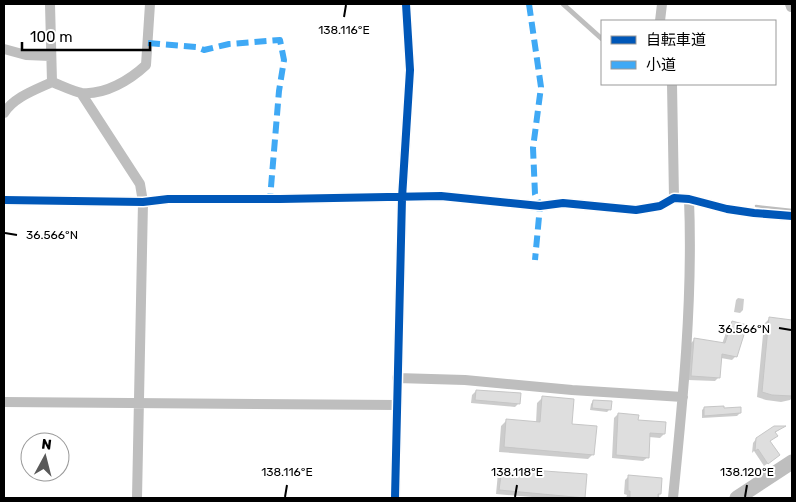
<svg xmlns="http://www.w3.org/2000/svg" width="796" height="502" viewBox="0 0 796 502" font-family="Rubik,'Noto Sans JP',sans-serif">
	<style>
		.shadow { fill: #0003 }
		.lines { fill: none; stroke-linecap: round; stroke-linejoin: round }
		.stream { stroke: #bdbdbd; stroke-width: 2.5 }
		.building { fill: #dedede; stroke: #c6c6c6 }
		.lane { stroke: #bebebe; stroke-width: 5 }
		.street { stroke: #bebebe; stroke-width: 10 }
		.primary { stroke: #bebebe; stroke-width: 15 }
		.quiet { stroke: #3fa9f5; stroke-width: 6; stroke-dasharray: 12 6; stroke-linecap: butt }
		.cycleway-casing { stroke: #fff; stroke-width: 11 }
		.cycleway { stroke: #0057b8; stroke-width: 8 }
		.ticks { fill: none; stroke: #000; stroke-width: 2 }
		.ticks-label { font-size: 12px; text-anchor: middle; fill: #000; stroke: #fff; stroke-width: 4; stroke-linejoin: round; paint-order: stroke }
	</style>
	<rect width="100%" height="100%" fill="#fff"/>
	<path class="shadow" d="M738,298l6,1 -1,11 -3,3 -6,-1 2,-12z
		M770,318l22,3v77l-2,2 -9,2 -15,-2 -9,-3 7,-73z
		M732,323l4,33 -4,4 -11,-2 -2,19 -4,4 -27,-1 2,-36 4,-4 28,4 6,-17z
		M476,391l43,12 -4,4 -44,-4 1,-8z
		M543,397l28,28 22,29 -5,5 -89,-7 2,-26 5,-5 30,2 1,-20z
		M593,401l17,8 -3,3 -17,-2 1,-6z
		M704,408l19,1 17,4 -3,3 -35,2v-8z
		M618,414l46,20 -4,4 -11,-1 -1,20 -5,4 -31,-3 2,-40z
		M781,429l-7,4 -5,8 6,17 -11,8 -10,-15 -2,2 1,-10 3,-4z
		M502,469l82,28 -40,1 -48,-4 2,-21z
		M629,476l32,3 -2,19h-33l1,-3 -3,-1 1,-14z"/>
	<g class="lines">
		<path class="stream" d="M756,206l36,4"/>
	</g>
	<path class="building" d="M769,317l23,3v76l-20,-1 -10,-3z
		M732,321l15,4 -10,32 -15,-3 -2,24 -29,-2 3,-38 31,5z
		M476,390l45,3 -1,11 -45,-4z
		M542,396l32,3 -2,25 25,2 -3,29 -90,-8 2,-28 34,3z
		M593,400l19,1 -1,9 -19,-2z
		M724,406v2l17,-1v6l-37,3v-9z
		M618,413l21,2 -1,5 28,2 -1,12 -15,-1 -1,25 -33,-3z
		M774,426h12l-11,6 3,4 -8,5 10,14 -12,9 -10,-15 -3,2 1,-13z
		M502,468l85,6 -2,24 -86,-8z
		M628,475l34,3 -1,16h-3v4h-28v-7h-2z"/>
	<g class="lines">
		<path class="lane" d="M563,4l39,35"/>
		<path class="street" d="M790,4l1,3h1
			M660,21l2,-17
			M4,49l22,6 25,1
			M52,82c8,3 22,10 30,11 23,2 48,-13 64,-28l4,-61
			M672,84l2,114
			M81,93l59,91 3,18 -6,296
			M4,113c10,-16 31,-23 48,-31l-2,-78
			M4,200l139,2 25,-3h112l161,-3 99,10 23,-3 73,7 24,-4 14,-8 15,1 38,10 27,4 38,3
			M397,378l68,2 107,10 111,7
			M4,402l393,3
			M395,498l7,-300 8,-128 -4,-66
			M673,498c10,-99 20,-199 16,-299"/>
		<path class="primary" d="M737,498l55,-36"/>
		<path class="quiet" d="M529,4l12,83 -8,61 2,46 5,12 -5,54
			M148,43l48,4 8,3 25,-6 51,-4 4,20 -5,31 -9,108"/>
		<g class="cycleway-casing">
			<path id="cycleway" d="M4,200l139,2 25,-3h112l161,-3 99,10 23,-3 73,7 24,-4 14,-8 15,1 38,10 27,4 38,3
				M395,498l7,-300 8,-128 -4,-66"/>
		</g>
		<use href="#cycleway" class="cycleway"/>
	</g>
	<path class="ticks" d="M344,17l2,-12M5,233l12,2M779,328l12,2M285,497l2,-12M515,497l2,-12M745,497l2,-12"/>
	<g class="ticks-label">
		<text x="344" y="34">138.116°E</text>
		<text x="52" y="239">36.566°N</text>
		<text x="744" y="333">36.566°N</text>
		<text x="287" y="476">138.116°E</text>
		<text x="517" y="476">138.118°E</text>
		<text x="747" y="476">138.120°E</text>
	</g>
	<rect width="796" height="502" fill="none" stroke="#000000" stroke-width="10"/>
	<rect x="601" y="20" width="175" height="65" fill="#ffffff" stroke="#999999"/>
	<rect x="611" y="36" width="25" height="8" fill="#0057b8" stroke="#999999"/>
	<text x="646" y="45" font-size="15" fill="#000000">自転車道</text>
	<rect x="611" y="61" width="25" height="8" fill="#3fa9f5" stroke="#999999"/>
	<text x="646" y="70" font-size="15" fill="#000000">小道</text>
	<g transform="translate(45 457) rotate(7)"><circle r="24" fill="#ffffff" stroke="#999999"/>
	<path d="M0-4L9 19L0 12L-9 19Z" fill="#595959"/>
	<text y="-8" font-size="14" font-weight="bold" text-anchor="middle" fill="#000000">N</text>
	</g>
	<path d="M22 42v8h128v-8" fill="none" stroke="#000000" stroke-width="2.5"/>
	<text x="30" y="42" font-size="15" fill="#000000" stroke="#ffffff" stroke-width="4" paint-order="stroke">100 m</text>
</svg>
